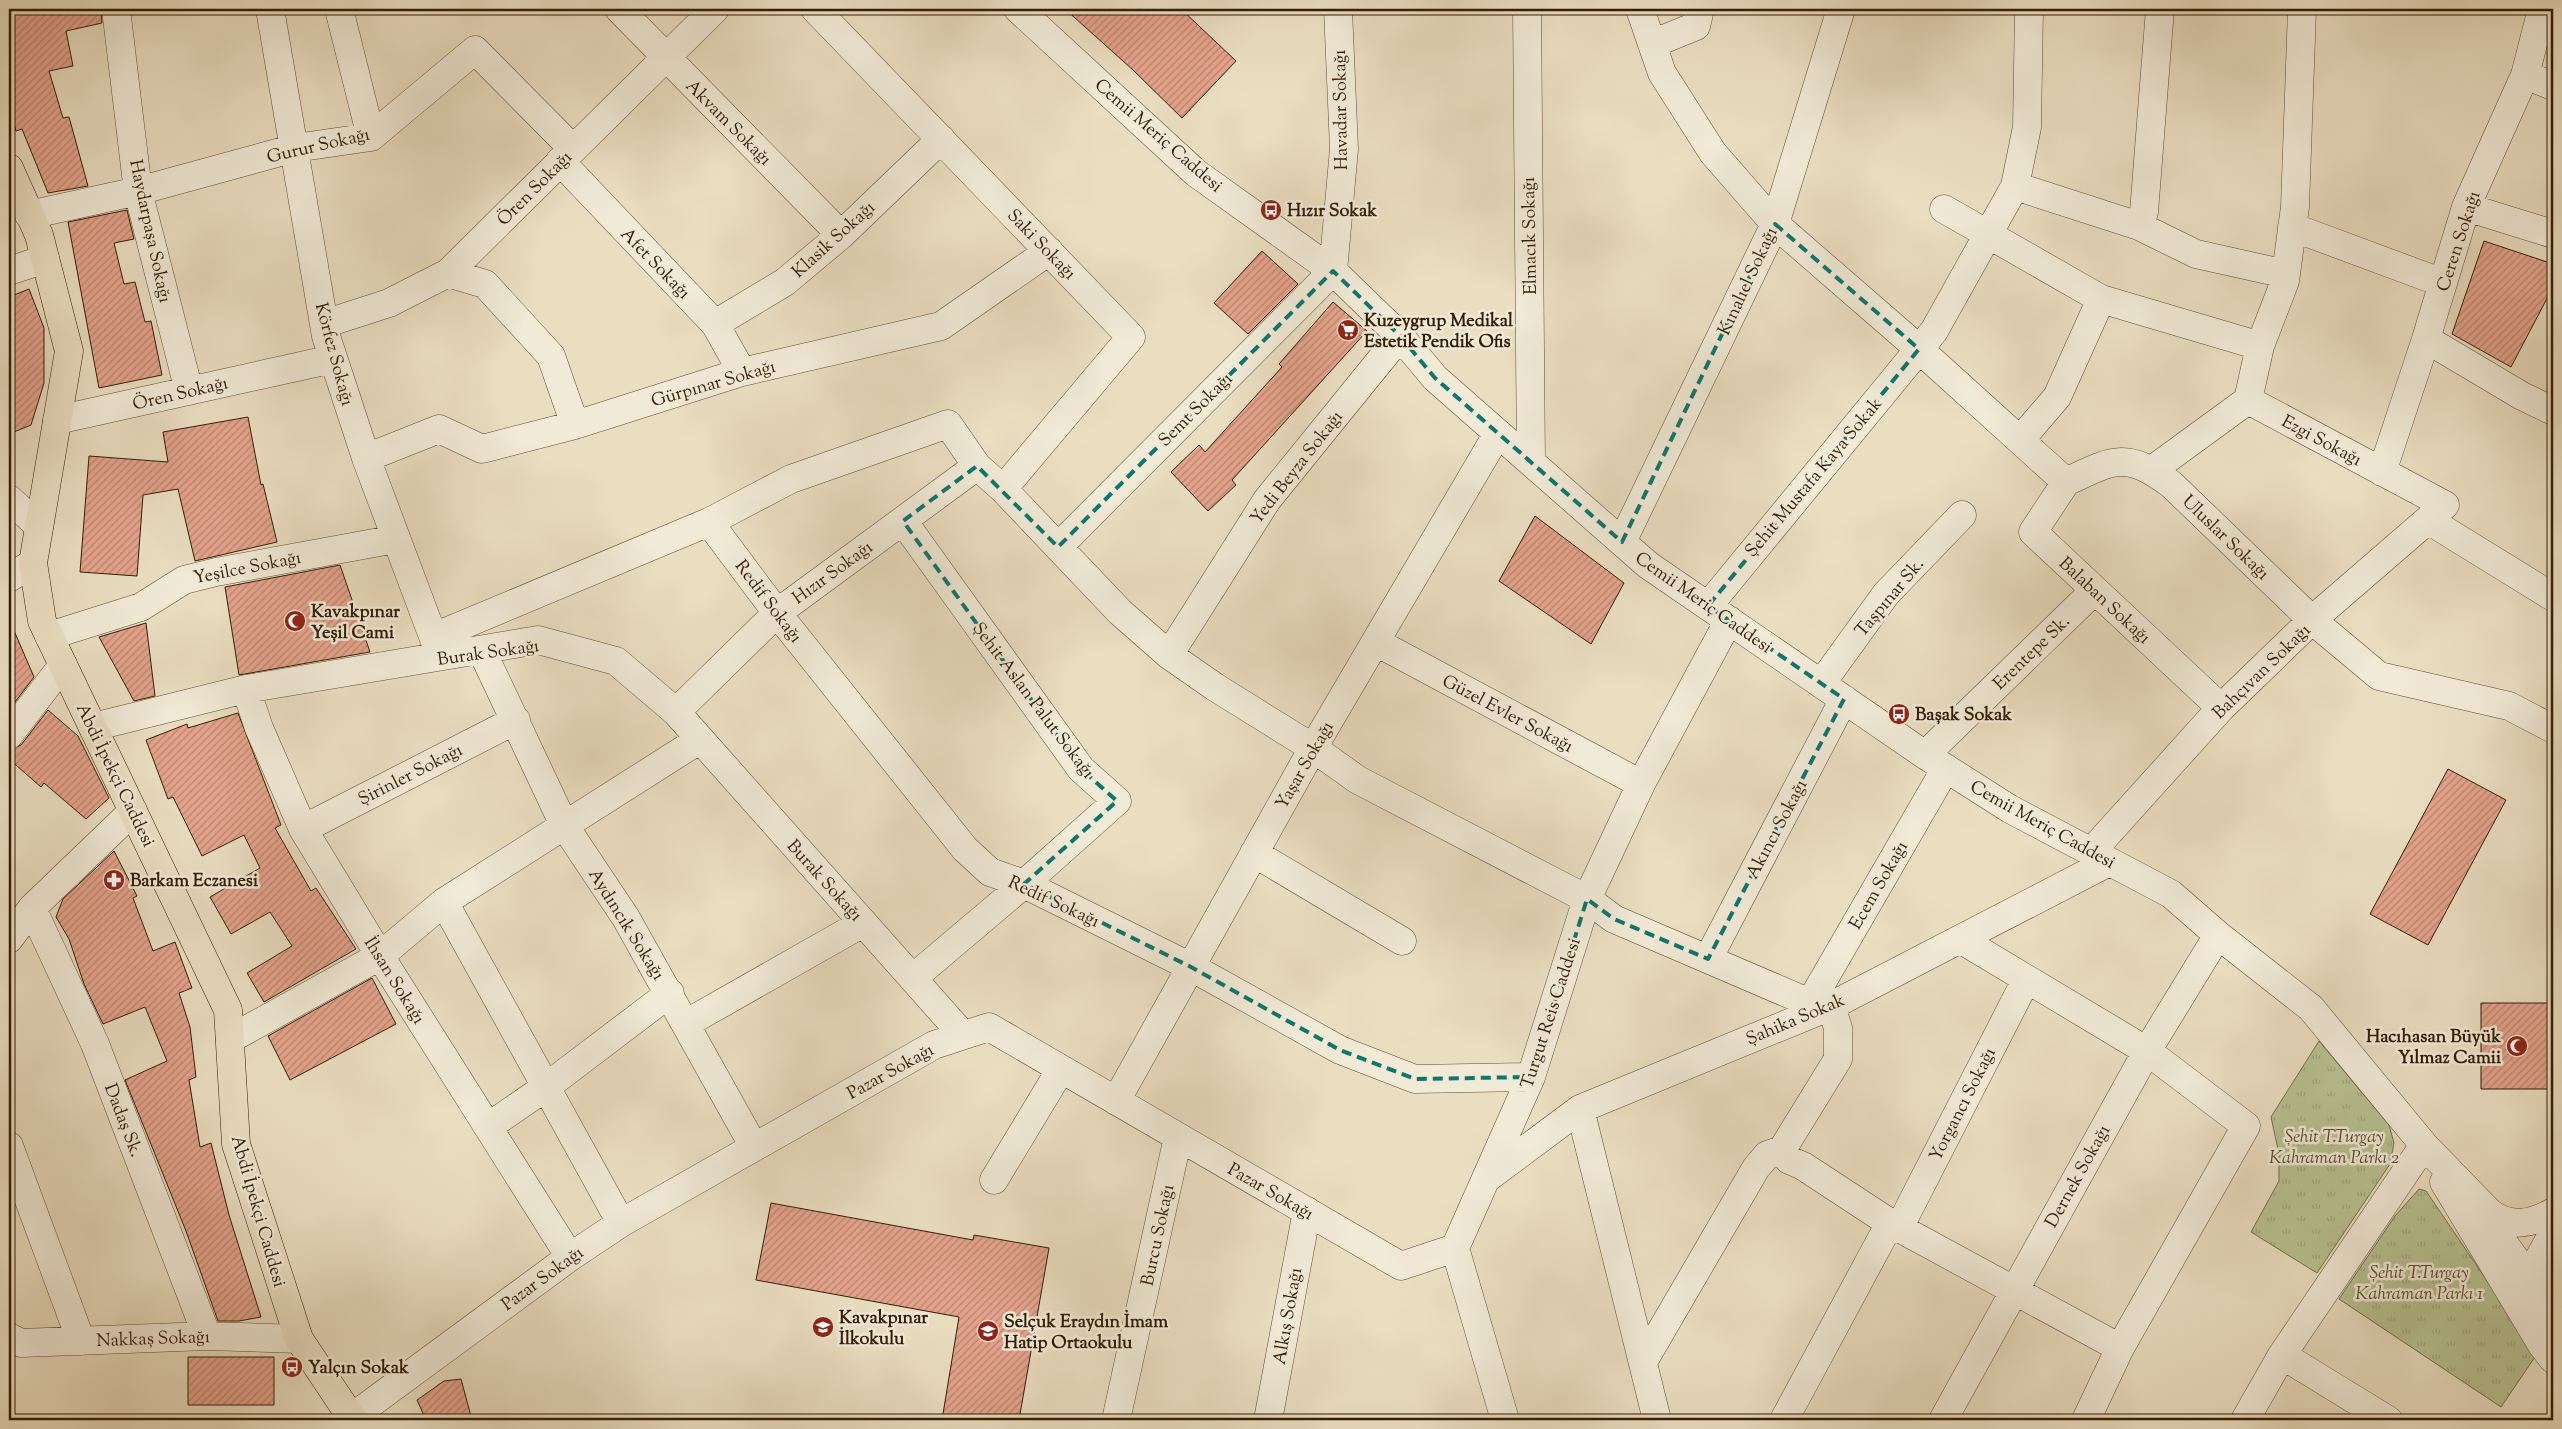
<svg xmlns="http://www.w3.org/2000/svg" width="2562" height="1429" viewBox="0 0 2562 1429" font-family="'Sorts Mill Goudy',serif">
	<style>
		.grass { fill: url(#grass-tufts); stroke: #766f4c }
		.building { fill: url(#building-hatch); stroke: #331d05 }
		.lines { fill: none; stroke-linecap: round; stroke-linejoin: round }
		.minor-casing { stroke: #614d34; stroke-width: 29 }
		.major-casing { stroke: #331d05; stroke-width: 29 }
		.minor { stroke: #f1ead7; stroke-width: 28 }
		.major { stroke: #eadec1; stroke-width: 28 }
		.marked { fill: none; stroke: #0f766e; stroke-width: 4; stroke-dasharray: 10 6; stroke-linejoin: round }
		.labels { text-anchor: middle; stroke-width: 5; stroke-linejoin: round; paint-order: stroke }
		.street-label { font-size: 18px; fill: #331d05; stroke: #f1ead7 }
		.poi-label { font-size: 18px; font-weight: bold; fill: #331d05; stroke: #f1ead7; text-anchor: start }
		.park-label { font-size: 18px; font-style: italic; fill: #5b4e2f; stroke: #f1ead7 }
	</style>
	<defs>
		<pattern id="grass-tufts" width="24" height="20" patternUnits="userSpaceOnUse" patternTransform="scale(1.25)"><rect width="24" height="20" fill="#b8c192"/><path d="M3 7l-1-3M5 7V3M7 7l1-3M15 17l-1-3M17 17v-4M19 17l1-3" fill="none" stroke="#9fa57c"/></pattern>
		<pattern id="building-hatch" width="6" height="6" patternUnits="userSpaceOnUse" patternTransform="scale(1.25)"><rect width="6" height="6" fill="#e5a38d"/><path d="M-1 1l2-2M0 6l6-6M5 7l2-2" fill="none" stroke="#ba8471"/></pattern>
	</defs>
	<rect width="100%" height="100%" fill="#eadec1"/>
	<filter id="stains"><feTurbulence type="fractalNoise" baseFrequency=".004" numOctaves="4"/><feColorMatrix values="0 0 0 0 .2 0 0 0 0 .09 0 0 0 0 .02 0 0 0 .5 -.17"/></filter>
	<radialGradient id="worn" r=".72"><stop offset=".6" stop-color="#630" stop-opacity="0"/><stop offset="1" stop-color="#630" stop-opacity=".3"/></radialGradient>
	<path class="grass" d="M2319,1041l70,84 5,18 -4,21 -73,109 -66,-41 28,-51v-27l-8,-37z
		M2419,1189l7,2 111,163 -36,53 -162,-108 56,-83z"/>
	<path class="building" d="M9,9h92l1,14 -36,8 7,35 -24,5 14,47 6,-1 19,69 -40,7 -26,-64 -6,2 -7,-24z
		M1065,9h116l55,52 -54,57 -49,-48z
		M127,210l7,29 -20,4 10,41 11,-2 10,40 6,-1 11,54 -63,13 -31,-166z
		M2484,241l69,23v23l-42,80 -59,-33z
		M1262,251l36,33 -50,50 -34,-31z
		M29,289l15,39v55l-13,42 -22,9v-137z
		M1333,302l34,29 -135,149 4,5 -28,26 -37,-39 28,-27 6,7 77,-85 -3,-3z
		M248,417l13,68 2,-1 14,58 -82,19 -17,-72 -35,6 -6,81 -57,-4 9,-116 79,6 -5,-30z
		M1535,516l89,67 -33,61 -92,-63z
		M340,565l30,87 -131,23 -14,-88z
		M9,619l25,58 -25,33z
		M146,623l9,73 -21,5 -35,-64z
		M48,710l30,26 31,62 -23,21 -42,-36 -3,4 -32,-28v-9l12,-5z
		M238,713l43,112 -6,3 36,63 5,-3 40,61 -92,53 -17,-29 45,-27 -22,-34 -39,22 -21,-37 50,-29 -16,-33 -42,21 -29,-59 -5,2 -22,-59 41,-16 1,4z
		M2448,769l58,31 -78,145 -58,-31z
		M114,851l23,45 -4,2 20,53 22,-9 17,46 -13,5 11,34 6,50 -7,3 11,67 11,-4 18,72 32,102 -22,4h-21l-32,-90 -61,-151 42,-19 -22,-54 -42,17 -19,-40 -15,-45 -13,-22 7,-18z
		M372,978l24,46 -106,56 -22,-44z
		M2481,1003h72v86h-72z
		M771,1203l202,37 1,-5 75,13 -30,172h-77l17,-103 -203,-37z
		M188,1357h86v48h-86z
		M461,1379l11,41h-46l-9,-20 27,-19z"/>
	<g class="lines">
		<g class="minor-casing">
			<path id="minor" d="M116,9l22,182 51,200
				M270,9l56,327 40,122 74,197
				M339,9l32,128
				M619,9l222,226
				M815,9l316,328 -128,152
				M1018,9l178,164 137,98 67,65 35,42 213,187 277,190 85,54 161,85 47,41 93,73 113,137 66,68c21,15 41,11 63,-1
				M1527,9l4,453
				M1640,9l22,64 51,80 62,71 144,125 147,133c48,-23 61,-31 106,3l140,135 67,56 130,30 44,23
				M2542,9l-17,66 -59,132 -40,132 96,57 31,15
				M1652,44l44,-18 4,-17
				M2525,75l28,11
				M560,161l155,163 27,48
				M2015,186l12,-59 2,-118
				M2466,207l87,27
				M1944,209l157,90 159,47 25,-65 10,-74 7,-198
				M29,215l109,-24 157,-43 76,-11 104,-87 98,99
				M2139,226l57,28 90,20
				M2292,227l151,56
				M9,271l36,-12
				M448,273l37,11 66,72 24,69
				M324,324l65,-21 59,-30 267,-264
				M715,324l70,-42 56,-47 100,-96
				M57,420l276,-61
				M2021,439l36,-42 44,-98
				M366,458l73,-29 43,20 93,-24 167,-53 199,-46 108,-75
				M2152,470l96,-70
				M2382,472l44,-133
				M2066,482l-33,50 188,176
				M9,499l30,27
				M2428,520l125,77
				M903,521l178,248 36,32 -93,83 -111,94
				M709,522l68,91 188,236 25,23 34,12 167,83 149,83 75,29 116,-2
				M1622,542l153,-318 66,-215
				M1058,547l275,-276 11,-122 -6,-140
				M9,578l24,-15
				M1708,606l226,-275 81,-145 124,40 5,-14 16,-203
				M49,636l92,-29 43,-27 32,-8 180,-33
				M434,637l275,-115 82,-43 157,-55 29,42 26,23 117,123 49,43 46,32 98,61 45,32 229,119 27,20 196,84 21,3 7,22v31l-56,91 7,10 14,6 87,57 230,125
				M1376,642l265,142
				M482,651l82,174 62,93 128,229
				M1169,655l98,-155 133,-164
				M1821,684l65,-90 76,-79
				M246,689l13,39 44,101 77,127 190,301
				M676,712l101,-99 200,-147
				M93,727l153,-38 292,-49 78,21 60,51 287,323
				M9,735l54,-70
				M1925,755l170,-165
				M303,829l213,-109
				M2091,852l130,-144 91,-88 133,-115 -197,-105 12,-54
				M1254,853l148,88
				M444,902l177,321
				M32,908l63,136 112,292
				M9,939l23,-31 101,-97
				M1960,939l187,112 99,75 -126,222 -34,72
				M1708,959l136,-260
				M1810,1003l136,-235
				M687,1023l176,-100
				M230,1039l150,-83 64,-54 255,-162
				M1116,1101l197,-353 185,-315
				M1580,1109l77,311
				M488,1127l58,-40 124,-94
				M9,1146l72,195
				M1486,1179l94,-70 251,-103 278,-144
				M994,1180l67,-111
				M2444,1182l98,163 11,14
				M2480,1210l64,89 9,17
				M1899,1228l127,-248
				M2508,1266l22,4 23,-6
				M2530,1280l7,-18 16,-29
				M9,1337l12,6 186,-7 92,3
				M2282,1355l106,65
				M1643,1362l113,-194 11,-13 15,-5
				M351,1420v-2l219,-161 51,-34 313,-178 55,-18 412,239 54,-18
				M1116,1420l62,-283
				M1268,1420l39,-209
				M1505,1420l-50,-172 76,-171 56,-178 54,-115 88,-164
				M1784,1420l106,-197
				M1943,1420l204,-369 71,-116
				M2245,1420l37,-65 142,-210"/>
		</g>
		<g class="major-casing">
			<path id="major" d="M9,168l30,67 30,116 -36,212 9,58 186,389 8,134 63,195 54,81"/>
		</g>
		<use href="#minor" class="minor"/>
		<use href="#major" class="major"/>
	</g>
	<path class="marked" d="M1775,224l144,125 -211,257 136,93 -136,260 -94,-40 -27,-20 -56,178 -116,2 -75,-29 -149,-83 -167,-83 93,-83 -36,-32 -178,-248 74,-55 81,81 275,-276 67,65 35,42 187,164z"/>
	<defs>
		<g id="bus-disc" transform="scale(1.125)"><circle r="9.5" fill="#8f2418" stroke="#f1ead7"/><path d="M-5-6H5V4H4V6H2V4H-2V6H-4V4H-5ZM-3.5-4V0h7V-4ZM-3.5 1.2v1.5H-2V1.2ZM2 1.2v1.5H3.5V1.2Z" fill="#fff"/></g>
		<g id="supermarket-disc" transform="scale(1.125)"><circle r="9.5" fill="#8f2418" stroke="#f1ead7"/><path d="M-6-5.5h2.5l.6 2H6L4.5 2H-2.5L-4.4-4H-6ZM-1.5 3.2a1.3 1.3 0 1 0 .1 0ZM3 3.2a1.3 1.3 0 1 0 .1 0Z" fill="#fff"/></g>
		<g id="mosque-disc" transform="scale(1.125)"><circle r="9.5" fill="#8f2418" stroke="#f1ead7"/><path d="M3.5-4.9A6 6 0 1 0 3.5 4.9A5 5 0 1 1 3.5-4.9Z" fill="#fff"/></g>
		<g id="pharmacy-disc" transform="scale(1.125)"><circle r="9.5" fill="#8f2418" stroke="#f1ead7"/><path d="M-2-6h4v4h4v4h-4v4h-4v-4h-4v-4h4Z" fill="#fff"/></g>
		<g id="school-disc" transform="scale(1.125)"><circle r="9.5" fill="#8f2418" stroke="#f1ead7"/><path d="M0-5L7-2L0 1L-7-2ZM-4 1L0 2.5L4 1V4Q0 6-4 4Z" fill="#fff"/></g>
	</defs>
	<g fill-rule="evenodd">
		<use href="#bus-disc" x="1271" y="210"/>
		<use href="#supermarket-disc" x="1348" y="330"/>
		<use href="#mosque-disc" x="295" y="621"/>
		<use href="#bus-disc" x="1899" y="714"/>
		<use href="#pharmacy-disc" x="114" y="880"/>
		<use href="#mosque-disc" x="2517" y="1046"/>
		<use href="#school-disc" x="823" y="1327"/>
		<use href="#school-disc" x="988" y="1331"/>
		<use href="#bus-disc" x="292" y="1367"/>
	</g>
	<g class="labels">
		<g class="street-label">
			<text transform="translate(1340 110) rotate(-91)" y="6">Havadar Sokağı</text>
			<text transform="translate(729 122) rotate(45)" y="6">Akvam Sokağı</text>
			<text transform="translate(1159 135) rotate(41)" y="6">Cemii Meriç Caddesi</text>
			<text transform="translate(318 145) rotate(-13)" y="6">Gurur Sokağı</text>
			<text transform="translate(534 188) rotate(-45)" y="6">Ören Sokağı</text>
			<text transform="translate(151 231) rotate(78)" y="6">Haydarpaşa Sokağı</text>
			<text transform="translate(1529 236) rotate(-91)" y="6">Elmacık Sokağı</text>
			<text transform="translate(833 239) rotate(-42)" y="6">Klasik Sokağı</text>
			<text transform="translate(2458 241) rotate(-72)" y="6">Ceren Sokağı</text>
			<text transform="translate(1042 244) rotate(46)" y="6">Saki Sokağı</text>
			<text transform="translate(656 263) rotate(46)" y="6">Afet Sokağı</text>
			<text transform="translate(1747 281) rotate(-65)" y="6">Kınalıel Sokağı</text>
			<text transform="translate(335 354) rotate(75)" y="6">Körfez Sokağı</text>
			<text transform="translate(713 383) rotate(-16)" y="6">Gürpınar Sokağı</text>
			<text transform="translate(180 393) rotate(-13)" y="6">Ören Sokağı</text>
			<text transform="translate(1195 409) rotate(-45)" y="6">Semt Sokağı</text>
			<text transform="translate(2322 440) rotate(28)" y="6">Ezgi Sokağı</text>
			<text transform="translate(1296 467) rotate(-52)" y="6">Yedi Beyza Sokağı</text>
			<text transform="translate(1813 477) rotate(-50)" y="6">Şehit Mustafa Kaya Sokak</text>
			<text transform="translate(2226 537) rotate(44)" y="6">Uluslar Sokağı</text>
			<text transform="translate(247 567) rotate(-11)" y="6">Yeşilce Sokağı</text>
			<text transform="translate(832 572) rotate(-36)" y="6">Hızır Sokağı</text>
			<text transform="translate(1889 597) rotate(-50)" y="6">Taşpınar Sk.</text>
			<text transform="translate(2105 600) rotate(43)" y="6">Balaban Sokağı</text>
			<text transform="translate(769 601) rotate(53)" y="6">Redif Sokağı</text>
			<text transform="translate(1704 602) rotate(35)" y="6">Cemii Meriç Caddesi</text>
			<text transform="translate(488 652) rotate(-8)" y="6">Burak Sokağı</text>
			<text transform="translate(2031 652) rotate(-44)" y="6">Erentepe Sk.</text>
			<text transform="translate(2261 671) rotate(-44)" y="6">Bahçıvan Sokağı</text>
			<text transform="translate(1034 700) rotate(53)" y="6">Şehit Aslan Palut Sokağı</text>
			<text transform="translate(1508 713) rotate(28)" y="6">Güzel Evler Sokağı</text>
			<text transform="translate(1304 765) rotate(-60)" y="6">Yaşar Sokağı</text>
			<text transform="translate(410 774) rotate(-27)" y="6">Şirinler Sokağı</text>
			<text transform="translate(116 775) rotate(64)" y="6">Abdi İpekçi Caddesi</text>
			<text transform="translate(2043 824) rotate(29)" y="6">Cemii Meriç Caddesi</text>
			<text transform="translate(1776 829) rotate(-62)" y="6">Akıncı Sokağı</text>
			<text transform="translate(825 880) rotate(48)" y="6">Burak Sokağı</text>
			<text transform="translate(1878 885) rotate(-60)" y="6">Ecem Sokağı</text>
			<text transform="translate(1054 901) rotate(25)" y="6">Redif Sokağı</text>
			<text transform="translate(627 924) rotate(58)" y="6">Aydıncık Sokağı</text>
			<text transform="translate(395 980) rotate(58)" y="6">İhsan Sokağı</text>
			<text transform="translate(1550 1013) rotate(-72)" y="6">Turgut Reis Caddesi</text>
			<text transform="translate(1795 1019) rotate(-23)" y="6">Şahika Sokak</text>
			<text transform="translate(890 1071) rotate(-29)" y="6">Pazar Sokağı</text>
			<text transform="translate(1962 1104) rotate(-63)" y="6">Yorgancı Sokağı</text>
			<text transform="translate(124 1120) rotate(69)" y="6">Dadaş Sk.</text>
			<text transform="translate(2077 1176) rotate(-61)" y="6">Dernek Sokağı</text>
			<text transform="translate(1271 1191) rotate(30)" y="6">Pazar Sokağı</text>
			<text transform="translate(259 1211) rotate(74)" y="6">Abdi İpekçi Caddesi</text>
			<text transform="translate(1157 1235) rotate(-78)" y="6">Burcu Sokağı</text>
			<text transform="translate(542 1278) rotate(-36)" y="6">Pazar Sokağı</text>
			<text transform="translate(1287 1316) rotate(-80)" y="6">Alkış Sokağı</text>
			<text transform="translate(153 1338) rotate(-2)" y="6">Nakkaş Sokağı</text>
		</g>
		<g class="poi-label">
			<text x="1287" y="216">Hızır Sokak</text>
			<text x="1364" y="326">Kuzeygrup Medikal<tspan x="1364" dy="21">Estetik Pendik Ofis</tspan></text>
			<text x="311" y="617">Kavakpınar<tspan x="311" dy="21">Yeşil Cami</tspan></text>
			<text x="1915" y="720">Başak Sokak</text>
			<text x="130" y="886">Barkam Eczanesi</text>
			<text x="2501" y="1042" text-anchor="end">Hacıhasan Büyük<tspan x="2501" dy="21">Yılmaz Camii</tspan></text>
			<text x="839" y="1323">Kavakpınar<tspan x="839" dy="21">İlkokulu</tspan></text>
			<text x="1004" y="1327">Selçuk Eraydın İmam<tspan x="1004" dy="21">Hatip Ortaokulu</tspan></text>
			<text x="308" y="1373">Yalçın Sokak</text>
		</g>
		<g class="park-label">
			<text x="2334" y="1142">Şehit T.Turgay<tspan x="2334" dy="21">Kahraman Parkı 2</tspan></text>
			<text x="2419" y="1278">Şehit T.Turgay<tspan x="2419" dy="21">Kahraman Parkı 1</tspan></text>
		</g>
	</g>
	<rect width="2562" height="1429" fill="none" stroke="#eadec1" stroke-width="30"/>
	<rect x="10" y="10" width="2542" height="1409" fill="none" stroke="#331d05" stroke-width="2.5"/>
	<rect x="15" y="15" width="2532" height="1399" fill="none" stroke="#331d05"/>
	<rect width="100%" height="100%" filter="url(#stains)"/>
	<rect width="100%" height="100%" fill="url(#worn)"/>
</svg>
